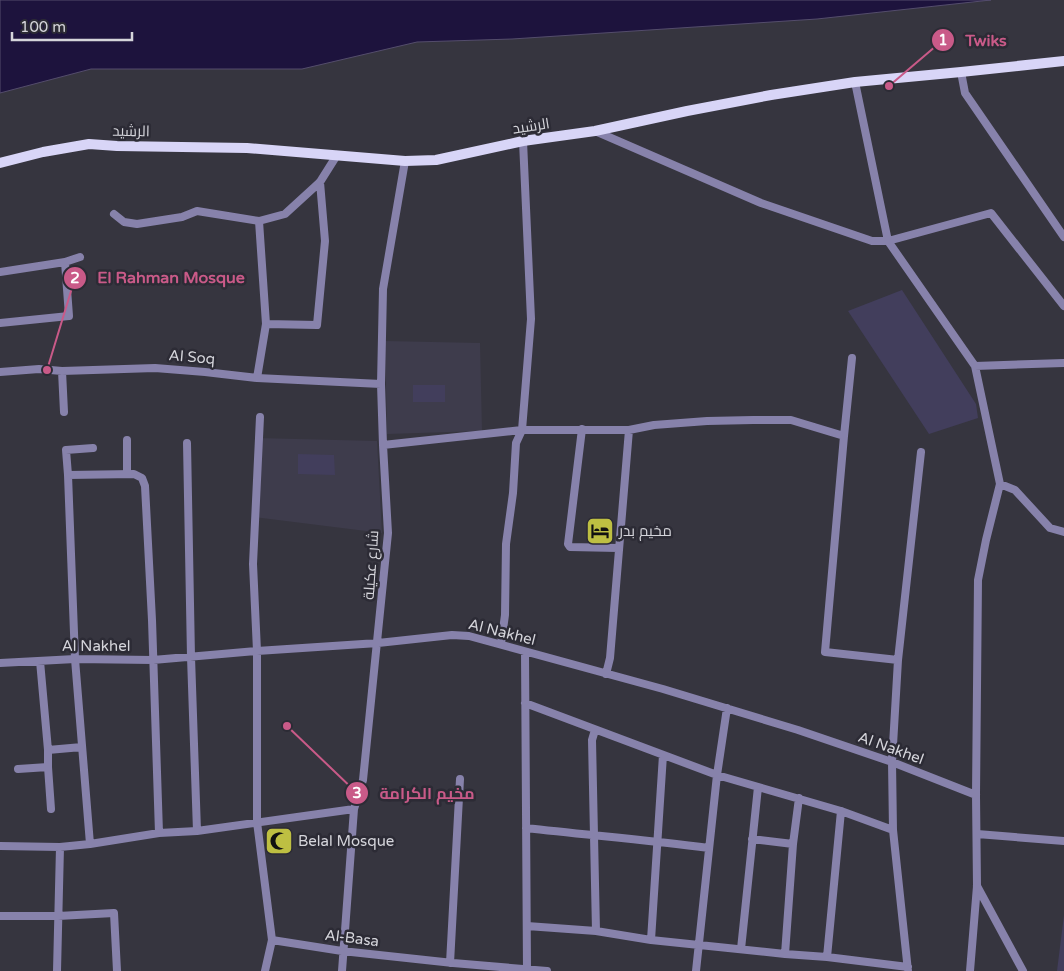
<svg xmlns="http://www.w3.org/2000/svg" width="1064" height="971" viewBox="0 0 1064 971" font-family="'Varela Round',Cairo,sans-serif">
	<style>
		.built { fill: #3e3c4c }
		.green { fill: #423e5c }
		.water { fill: #1d133d; stroke: #544d6c }
		.lines { fill: none; stroke-linecap: round; stroke-linejoin: round }
		.minor { stroke: #8782ab; stroke-width: 8 }
		.major { stroke: #d8d5f7; stroke-width: 10 }
		.labels { text-anchor: middle; stroke-width: 5; stroke-linejoin: round; paint-order: stroke }
		.street-label { font-size: 15px; fill: #d5d5db; stroke: #2c2b35 }
		.poi-label { font-size: 15px; fill: #d5d5db; stroke: #2c2b35; text-anchor: start }
		.leader { fill: none; stroke: #c95a88; stroke-width: 2 }
		.callout-dot { fill: #c95a88; stroke: #2c2b35; stroke-width: 2 }
		.mark-label { font-size: 15px; text-anchor: middle; font-weight: bold; fill: #fff }
		.callout-label { font-size: 16px; text-anchor: middle; font-weight: bold; fill: #c95a88; stroke: #2c2b35; stroke-width: 5; stroke-linejoin: round; paint-order: stroke }
	</style>
	<rect width="100%" height="100%" fill="#36353f"/>
	<path class="built" d="M385,341l95,2 2,88 -95,3z
		M257,438l120,3 5,92 -128,-16z"/>
	<path class="green" d="M902,290l74,114 2,14 -49,16 -81,-123z
		M413,385h32v17h-32z
		M298,454l36,1 1,20 -37,-1z
		M1064,915v56h-7z"/>
	<path class="water" d="M0,0h991l-174,19 -305,20 -95,3 -115,27h-211l-91,24z"/>
	<g class="lines">
		<path class="minor" d="M961,72l4,21 99,144
			M855,82l33,159 87,125 25,118 -14,56 -8,40 -2,215 1,91 -7,85
			M595,131l166,72 111,38h16l103,-28 73,93
			M114,214l10,8 13,2 45,-7 15,-6 62,10
			M0,272l65,-10 15,-5
			M0,323l69,-7 -4,-54
			M266,324l51,1 8,-84 -5,-59
			M852,358l-8,78 -19,216 73,8
			M975,366l89,-3
			M62,371l2,41
			M0,372l39,-3 23,2 93,-3 50,4 52,6 124,6
			M257,378l9,-54 -7,-103 26,-7 35,-32 17,-27
			M260,417l-7,147 4,87v171l15,118 70,11 111,12 94,8
			M582,429l-14,115 2,3 48,1
			M127,440v34
			M187,443l4,214 6,174
			M383,445l139,-15h107l25,-5 53,-4 46,-1h38l53,16
			M68,475l66,-1 8,4 3,8 7,134 7,213
			M1000,484l15,6 35,38 14,4
			M501,644l4,-29 1,-71 7,-51 3,-50 6,-13 9,-111 -8,-178
			M525,652l2,317
			M40,661l8,89v17l3,42
			M0,663l75,-4 78,1 104,-9 121,-8 74,-8 17,1 194,53 135,41 94,32 84,33
			M606,674l4,-16 19,-228
			M525,703l192,72 124,36 52,19 15,141
			M595,730l-3,10 4,191
			M48,750l34,-3
			M18,769l30,-2
			M526,828c61,7 122,12 183,20
			M893,830l-1,-68 6,-102 23,-208
			M977,834l87,7
			M752,839l41,5
			M90,844l-15,-185 -7,-184 -2,-25 27,-2
			M0,846l60,1 30,-3 69,-11 38,-2 157,-22
			M977,886l46,85
			M0,916h58l56,-3 3,58
			M527,926l69,5 55,9 134,14 42,3 81,10
			M651,940l12,-185
			M741,949l17,-162
			M785,954l8,-110 6,-46
			M827,957l14,-146
			M450,963l10,-184
			M57,971l3,-124
			M265,971l7,-31
			M342,971l12,-162 9,-29 25,-247 -5,-88 -2,-61 2,-95 22,-128
			M696,971l21,-196 10,-67"/>
		<path class="major" d="M0,163l43,-11 46,-8 28,2 130,2 158,13 31,-1 87,-19 72,-10 92,-20 84,-16 84,-13 106,-10 103,-11"/>
	</g>
	<defs>
		<g id="hotel-square" transform="scale(1.4375)"><rect x="-9" y="-9" width="18" height="18" rx="4" fill="#bebf42" stroke="#2c2b35"/><path d="M-6-4.5h1.5V1H6V5H4.5V3h-9V5H-6ZM-4 0a1.8 1.8 0 1 1 3.6 0ZM.5 0V-2.5h3Q6-2.5 6 0Z" fill="#111"/></g>
		<g id="mosque-square" transform="scale(1.4375)"><rect x="-9" y="-9" width="18" height="18" rx="4" fill="#bebf42" stroke="#2c2b35"/><path d="M3.5-4.9A6 6 0 1 0 3.5 4.9A5 5 0 1 1 3.5-4.9Z" fill="#111"/></g>
	</defs>
	<g fill-rule="evenodd">
		<use href="#hotel-square" x="600" y="531"/>
		<use href="#mosque-square" x="279" y="841"/>
	</g>
	<g class="labels">
		<g class="street-label">
			<text transform="translate(531 126) rotate(-9)" y="5">الرشيد</text>
			<text transform="translate(131 131) rotate(1)" y="5">الرشيد</text>
			<text transform="translate(192 357) rotate(5)" y="5">Al Soq</text>
			<text transform="translate(371 565) rotate(-86)" y="5">شارع عكيلة</text>
			<text transform="translate(502 632) rotate(14)" y="5">Al Nakhel</text>
			<text x="96" y="651">Al Nakhel</text>
			<text transform="translate(891 748) rotate(20)" y="5">Al Nakhel</text>
			<text transform="translate(352 938) rotate(7)" y="5">Al-Basa</text>
		</g>
		<g class="poi-label">
			<text x="619" y="536">مخيم بدر</text>
			<text x="298" y="846">Belal Mosque</text>
		</g>
	</g>
	<path class="leader" d="M889 86L943 40M47 370L75 278M287 726L357 793"/>
	<g class="callout-dot">
		<circle cx="889" cy="86" r="5"/>
		<circle cx="47" cy="370" r="5"/>
		<circle cx="287" cy="726" r="5"/>
		<circle cx="943" cy="40" r="12"/>
		<circle cx="75" cy="278" r="12"/>
		<circle cx="357" cy="793" r="12"/>
	</g>
	<g class="mark-label">
		<text x="943" y="45">1</text>
		<text x="75" y="283">2</text>
		<text x="357" y="798">3</text>
	</g>
	<g class="callout-label">
		<text x="986" y="46">Twiks</text>
		<text x="171" y="283">El Rahman Mosque</text>
		<text x="427" y="799">مخيم الكرامة</text>
	</g>
	<path d="M12 32v8h120v-8" fill="none" stroke="#d5d5db" stroke-width="2.5"/>
	<text x="20" y="32" font-size="15" fill="#d5d5db" stroke="#2c2b35" stroke-width="4" paint-order="stroke">100 m</text>
</svg>
